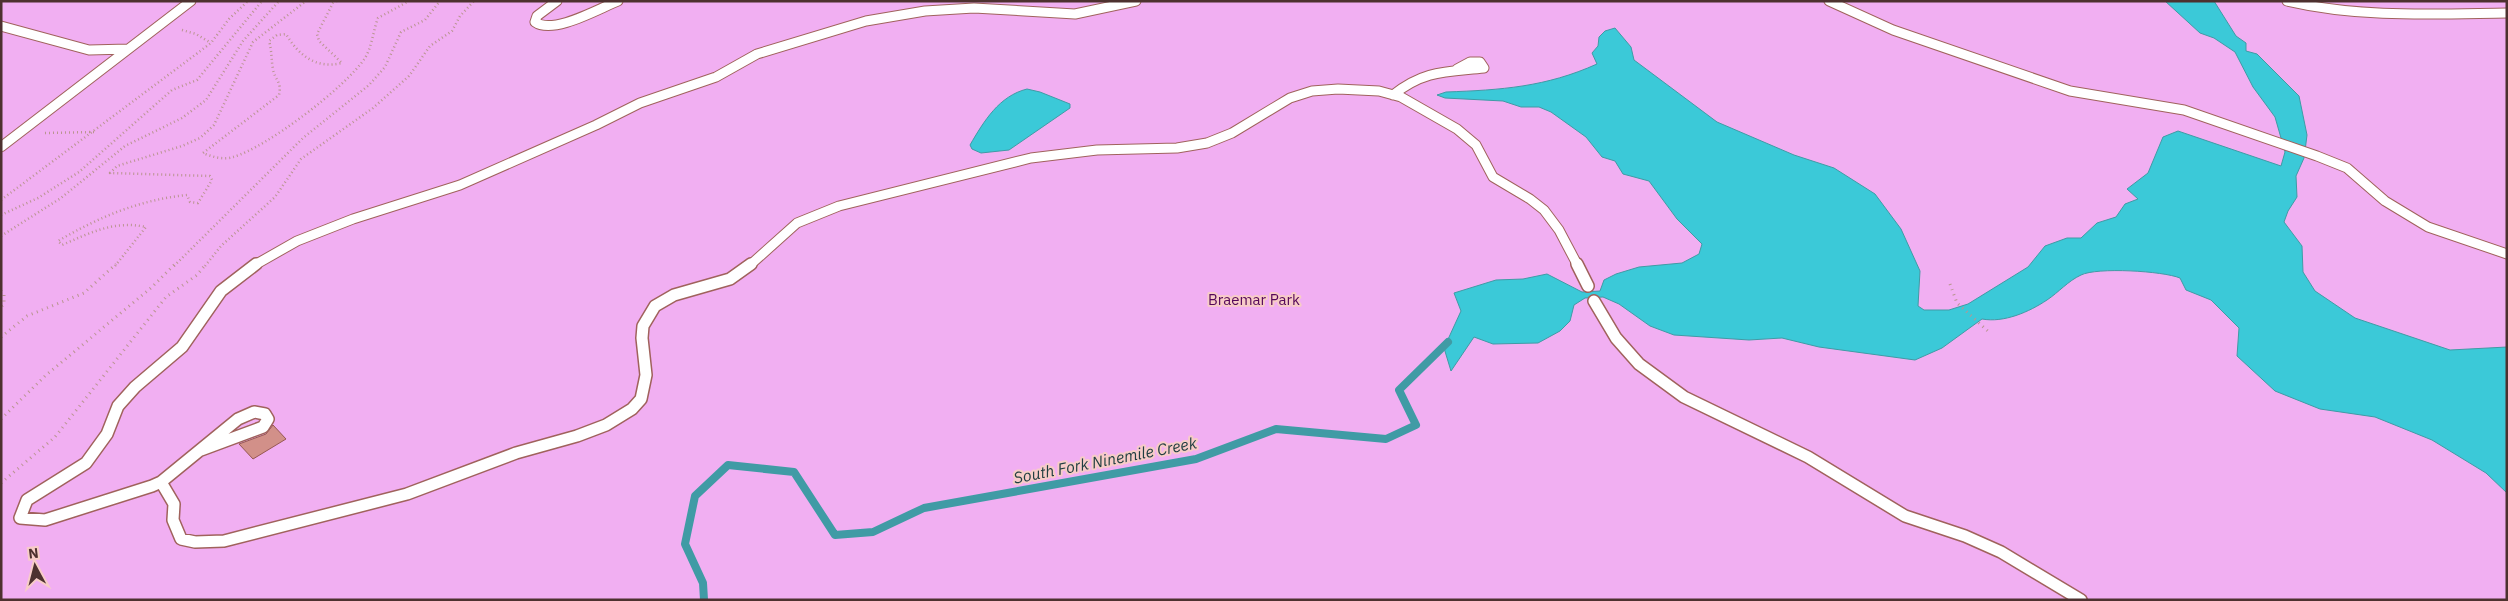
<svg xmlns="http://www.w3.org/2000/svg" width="2508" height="601" viewBox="0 0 2508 601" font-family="'IBM Plex Sans',sans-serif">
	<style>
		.green { fill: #f1aff2 }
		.water { fill: #3bc9d8; stroke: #409ba5 }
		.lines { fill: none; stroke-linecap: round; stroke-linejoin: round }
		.stream { stroke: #409ba5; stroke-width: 8 }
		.building { fill: #d29089; stroke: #965853 }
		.service-far1-casing { stroke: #a0625c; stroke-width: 11 }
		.service-casing { stroke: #a0625c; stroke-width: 14 }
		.path-far1 { stroke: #ba9591; stroke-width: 2.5; stroke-dasharray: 1 3; stroke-linecap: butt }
		.path { stroke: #ba9591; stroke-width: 3; stroke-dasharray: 1 4.5; stroke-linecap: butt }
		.service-far1 { stroke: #fff; stroke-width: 9 }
		.service { stroke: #fff; stroke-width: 11 }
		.labels { text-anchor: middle; stroke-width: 4; stroke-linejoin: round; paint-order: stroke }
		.park-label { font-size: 15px; fill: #56085a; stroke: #f7ccc7 }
		.water-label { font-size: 16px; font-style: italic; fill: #1f3d40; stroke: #f7ccc7 }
	</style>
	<rect width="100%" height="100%" fill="#f7ccc7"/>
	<path class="green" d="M1,1h2506v599h-2506z"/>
	<path class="water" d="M2165,1h49l22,35 10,7v8l11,3 42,42 8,39 -2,16 -1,7 -8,18 1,21 -9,14 -4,11 18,24 1,26 12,19 40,27 95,32 57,-3v146l-21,-20 -54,-33 -57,-23 -55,-8 -45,-18 -38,-35 2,-28 -28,-28 -25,-10 -6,-12c-17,-7 -83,-11 -99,-3 -13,6 -22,17 -34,25 -18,12 -43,23 -65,19l-40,29 -27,12 -96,-13 -37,-9 -33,2 -75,-5 -24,-9 -31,-22 -16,-7 -18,1 -11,7 -4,16 -10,10 -22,12 -45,1 -19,-7 -23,34 -7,-23 17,-37 -7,-18 42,-13 27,-1 24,-5 35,18 18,-1 4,-11 12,-6 23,-7 43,-4 17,-9 3,-10 -25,-25 -28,-38 -26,-7 -8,-13 -13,-4 -16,-20 -35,-25 -12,-5h-18l-18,-6 -58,-3 -8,-3 9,-3c55,-2 100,-5 151,-28l-5,-11 6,-7 1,-9 6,-6 10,-3 16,19 3,13 83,62 77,33 40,13 41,26 26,35 19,42 -2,35 6,4h25l19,-6 60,-37 17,-21 22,-8h14l16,-15 19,-6 9,-13 13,-5 -11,-10 21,-16 15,-36 15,-6 103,35 4,-14 -10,-35 -22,-30 -18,-35 -21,-14 -14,-5z
		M1027,89l13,3 30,12v4l-61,42 -28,3 -9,-4 -2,-4c14,-24 29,-49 57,-56z"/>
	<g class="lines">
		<path class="stream" d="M704,600l-1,-17 -18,-39 10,-48 33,-31 66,7 41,63 38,-3 51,-24 272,-49 80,-30 110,10 30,-14 -17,-35 49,-48"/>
	</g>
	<path class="building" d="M273,425l13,14 -33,20 -14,-15 27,-10z"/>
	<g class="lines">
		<g class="service-far1-casing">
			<path id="service-far1" d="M557,1l-20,15 -2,6c18,13 63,-13 83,-21
				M1829,1l64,29 177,61 114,19 133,46 30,12 38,33 43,26 79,27
				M2287,1c73,17 146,13 220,12
				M1,26l88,24 39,-1
				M1393,95c31,-25 53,-23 91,-27l-4,-6h-10l-13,7
				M1,147l190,-146
				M253,266l44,-25 56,-22 107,-34 136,-60 44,-22 76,-26 41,-23 109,-33 59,-10 49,-3 101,6 61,-13
				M749,266l48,-43 42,-17 192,-48 66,-8 80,-2 30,-5 25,-10 58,-35 22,-7 26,-2 41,2 22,6 56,32 19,16 17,32 37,22 14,11 15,20 19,36"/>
		</g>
		<g class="service-casing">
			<path id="service" d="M1577,264l11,22
				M1594,301l22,37 23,26 45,33 124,60 97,59 60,20 36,16 80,48
				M201,450l62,-23 5,-8 -3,-5 -11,-2 -16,7 -77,63 -9,4 -107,34 -25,-2 7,-18 59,-37 21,-29 11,-28 17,-19 47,-40 39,-56 35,-27
				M161,482l13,22 -1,16 8,19 14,3 29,-1 183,-47 109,-41 61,-17 29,-11 26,-16 9,-10 5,-24 -4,-37 1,-12 12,-20 19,-11 56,-16 21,-15"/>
		</g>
		<path class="path-far1" d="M337,1l-4,2 -16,31 2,7 23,22c-26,6 -43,-7 -56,-29l-9,1 -8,6c3,10 2,18 4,28 2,12 9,12 6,26l-76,58c9,4 21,7 30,4 33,-9 113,-70 132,-99 7,-11 8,-27 13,-40l31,-17
			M182,30l14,4 15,9
			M45,133l49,-1
			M1,200l210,-157 18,-24 19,-18
			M1,215l37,-17 41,-26 93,-82 25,-10 65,-79
			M1,236l60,-38 64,-52 57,-28 24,-18 37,-59 36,-40
			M115,266l31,-39c-32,-7 -56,6 -84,18l-4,-4c41,-24 81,-41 129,-46l3,7 8,1 14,-23 -2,-4 -100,-3 7,-7 65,-20 18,-8 14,-13 39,-83 53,-41
			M174,266l129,-128 66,-53 16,-18 16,-35 24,-12 15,-19
			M205,266l16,-20 54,-49 26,-38 72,-51 36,-32 21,-30 22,-15 8,-15 14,-15"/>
		<path class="path" d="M1950,284l7,19 33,30
			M1,291l3,2v11l-3,3
			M1,337l26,-21 57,-23 32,-29
			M1,419l44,-43 107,-89 23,-23
			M1,483l54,-46 111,-140 31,-22 9,-11"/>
		<use href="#service-far1" class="service-far1"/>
		<use href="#service" class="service"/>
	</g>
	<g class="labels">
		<g class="park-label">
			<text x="1254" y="305">Braemar Park</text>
		</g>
		<g class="water-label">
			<text transform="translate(1105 460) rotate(-11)" y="6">South Fork Ninemile Creek</text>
		</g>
	</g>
	<rect width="2508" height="601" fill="none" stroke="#4d312f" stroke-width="5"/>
	<g transform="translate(35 566) rotate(353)" stroke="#f7ccc7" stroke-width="4" paint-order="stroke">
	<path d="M0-4L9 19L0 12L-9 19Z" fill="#4d312f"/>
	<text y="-8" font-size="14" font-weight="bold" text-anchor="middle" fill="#4d312f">N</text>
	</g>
</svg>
